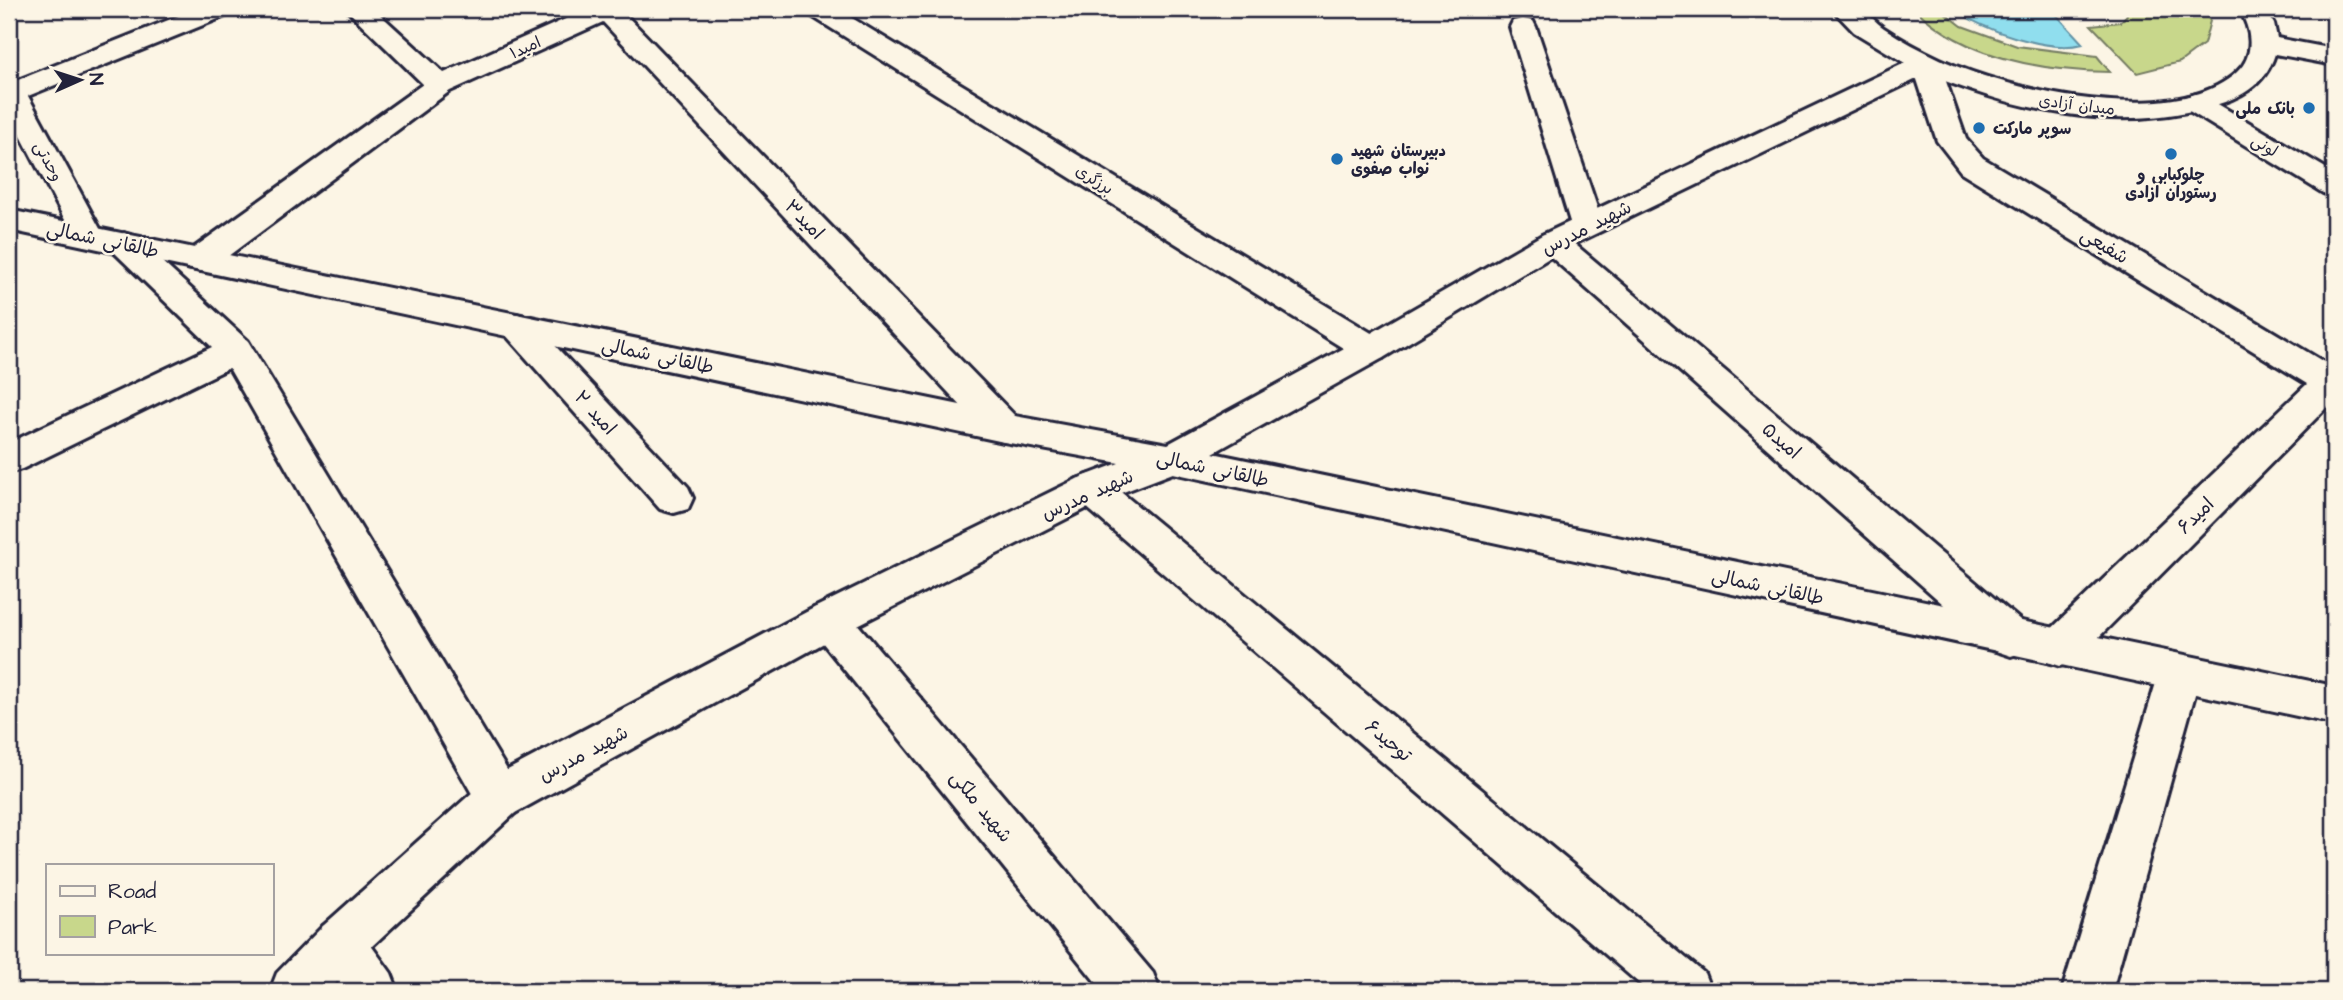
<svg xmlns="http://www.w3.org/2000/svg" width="2343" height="1000" viewBox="0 0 2343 1000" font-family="'Architects Daughter','Playpen Sans Arabic',sans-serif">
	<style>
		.green { fill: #c8d78b; stroke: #757c63; stroke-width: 2 }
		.water { fill: #90deee; stroke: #6493a6; stroke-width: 2 }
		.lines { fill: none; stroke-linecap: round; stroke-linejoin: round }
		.street-casing { stroke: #22223b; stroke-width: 6 }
		.secondary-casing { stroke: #22223b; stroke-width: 6 }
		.street { fill: #fcf5e5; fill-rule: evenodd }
		.secondary { fill: #fcf5e5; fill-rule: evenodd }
		.poi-dot { fill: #1f6fb2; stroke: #fcf5e5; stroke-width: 2.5 }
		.labels { text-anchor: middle; stroke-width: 5; stroke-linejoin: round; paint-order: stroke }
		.far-street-label { font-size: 16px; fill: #22223b; stroke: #fcf5e5 }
		.far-poi-label { font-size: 16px; font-weight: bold; fill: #22223b; stroke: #fcf5e5; text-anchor: start }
		.street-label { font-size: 19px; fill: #22223b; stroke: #fcf5e5 }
	</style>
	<rect width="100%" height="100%" fill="#fcf5e5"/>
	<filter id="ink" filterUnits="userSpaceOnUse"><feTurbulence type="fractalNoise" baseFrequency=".0143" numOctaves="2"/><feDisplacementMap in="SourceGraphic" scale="14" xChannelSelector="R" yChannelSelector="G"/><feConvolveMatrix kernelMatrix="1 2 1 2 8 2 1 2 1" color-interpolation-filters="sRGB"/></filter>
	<g filter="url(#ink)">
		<path class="green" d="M1915,9h25l22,17 55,20 80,10 13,16c-68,-1 -144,-13 -195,-63z
			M2125,9h78l7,12 -6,23 -24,18 -43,11 -46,-48 29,-3 7,-7z"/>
		<path class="water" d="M1955,9h92l6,2 30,33c-32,9 -103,-14 -128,-35z"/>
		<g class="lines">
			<g class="street-casing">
				<path id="street" d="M196,9h36l-4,6 -200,81 76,140 -5,7 -11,3 -11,-3 -68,-130v-35l9,2z
					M346,9h28l70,64 144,-64h35l-1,2 395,407 5,10 -5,10 -13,4 -13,-4 -388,-416 -153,69 -238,177 -12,3 -12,-3 -4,-8 4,-8 235,-168z
					M806,9h31l546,331 5,9 -5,9 -12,3 -12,-3 -549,-343z
					M1523,19l10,2 3,6 67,198 -5,7 -11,3 -11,-3 -5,-7 -61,-198 3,-6z
					M1926,56l10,2 4,6 26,75 17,19 351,210v32l-259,261 -15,5 -15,-5 -6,-13 6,-13 262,-251 -346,-212 -24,-31 -25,-77 4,-6z
					M2196,94l10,3 128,76v23l-11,-3 -137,-84 -4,-6 4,-6z
					M1553,232l11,3 462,390 6,13 -6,13 -15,5 -15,-5 -454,-402 -5,-7 5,-7z
					M124,233l11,4 113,104 267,442 7,15 -7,15 -16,6 -16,-6 -254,-445 -207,101 -13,4v-30l203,-96 -99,-96 -5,-7 5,-7z
					M517,314l12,4 159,169 5,11 -5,11 -14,4 -14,-4 -155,-175 -5,-8 5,-8z
					M1091,474l14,5 599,494 7,18h-63l-571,-492 -5,-10 5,-10z
					M829,603l15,5 309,365 7,18h-57l-289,-359 -6,-12 6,-12z
					M2180,655l15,5 6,13 -89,318h-50l97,-318 6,-13z
					M340,918l17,8 34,47 7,18h-55l-20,-31 -8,-17 8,-17z"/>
			</g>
			<g class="secondary-casing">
				<path id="secondary" d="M1832,9c7,0 20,-3 27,0 8,2 17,14 25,19 18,12 37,22 56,31 68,32 236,71 297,13 19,-17 14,-44 2,-63h26l9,15 3,14 57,11v16l-59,-11c-10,32 -36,45 -67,53 -95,26 -192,3 -281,-33l-363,175 -181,109 -170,95 1121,233v38l-1161,-251 -68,26 -261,133 -329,181 -158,147 -28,31h-59l7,-18 46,-47 160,-143 331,-175 263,-129 42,-16 -115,-21 -995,-212v-20l995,204 164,30 191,-104 183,-105 363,-172 -51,-31z"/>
			</g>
			<use href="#street" class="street"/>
			<use href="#secondary" class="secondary"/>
		</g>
	</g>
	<g class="poi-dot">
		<circle cx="2309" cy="108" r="7"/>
		<circle cx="1979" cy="128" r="7"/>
		<circle cx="2171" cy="154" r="7"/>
		<circle cx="1337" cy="159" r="7"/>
	</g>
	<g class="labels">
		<g class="far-street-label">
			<text transform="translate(525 47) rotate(-24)" y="6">امید۱</text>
			<text transform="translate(2077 104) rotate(7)" y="6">میدان آزادی</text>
			<text transform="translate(2265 145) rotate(31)" y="6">لونی</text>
			<text transform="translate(49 161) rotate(62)" y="6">وحدتی</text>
			<text transform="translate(1095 179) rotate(32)" y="6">برزگری</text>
		</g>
		<g class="far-poi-label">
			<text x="2295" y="114" text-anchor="end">بانک ملی</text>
			<text x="1993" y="134">سوپر مارکت</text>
			<text x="1351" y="156">دبیرستان شهید<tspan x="1351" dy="18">نواب صفوی</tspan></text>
			<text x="2171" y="180" text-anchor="middle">چلوکبابی و<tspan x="2171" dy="18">رستوران ازادی</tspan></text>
		</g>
		<g class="street-label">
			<text transform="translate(805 219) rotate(46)" y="7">امید۳</text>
			<text transform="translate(1586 227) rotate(-27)" y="7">شهید مدرس</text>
			<text transform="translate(103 239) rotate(12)" y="7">طالقانی شمالی</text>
			<text transform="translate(2105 245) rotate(31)" y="7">شفیعی</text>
			<text transform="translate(658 355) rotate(12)" y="7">طالقانی شمالی</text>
			<text transform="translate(596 412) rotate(48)" y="7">امید ۲</text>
			<text transform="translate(1782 440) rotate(41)" y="7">امید۵</text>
			<text transform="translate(1213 468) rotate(12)" y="7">طالقانی شمالی</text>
			<text transform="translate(1087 494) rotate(-24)" y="7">شهید مدرس</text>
			<text transform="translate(2195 515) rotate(-44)" y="7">امید۶</text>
			<text transform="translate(1768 586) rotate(12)" y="7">طالقانی شمالی</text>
			<text transform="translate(1389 740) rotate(40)" y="7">توحید۶</text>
			<text transform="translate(583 753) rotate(-28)" y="7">شهید مدرس</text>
			<text transform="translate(982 806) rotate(51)" y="7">شهید ملکی</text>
		</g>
	</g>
	<rect width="2343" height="1000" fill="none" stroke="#fcf5e5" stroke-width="35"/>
	<rect x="18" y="18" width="2308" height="965" fill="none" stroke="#22223b" stroke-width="2.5" filter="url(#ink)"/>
	<rect x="46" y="864" width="228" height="91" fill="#fcf5e5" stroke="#a5a1a1" stroke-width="2"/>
	<rect x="60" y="886" width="35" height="10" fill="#fcf5e5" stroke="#a5a1a1" stroke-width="2"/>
	<text x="108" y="898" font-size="21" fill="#22223b">Road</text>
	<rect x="60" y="916" width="35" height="21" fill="#c8d78b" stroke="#a5a1a1" stroke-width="2"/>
	<text x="108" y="934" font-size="21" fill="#22223b">Park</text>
	<g transform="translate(80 80) rotate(87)" stroke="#fcf5e5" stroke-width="5" paint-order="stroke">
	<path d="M0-5L12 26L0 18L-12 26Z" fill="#22223b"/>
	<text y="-10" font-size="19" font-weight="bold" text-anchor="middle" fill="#22223b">N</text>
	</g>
</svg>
